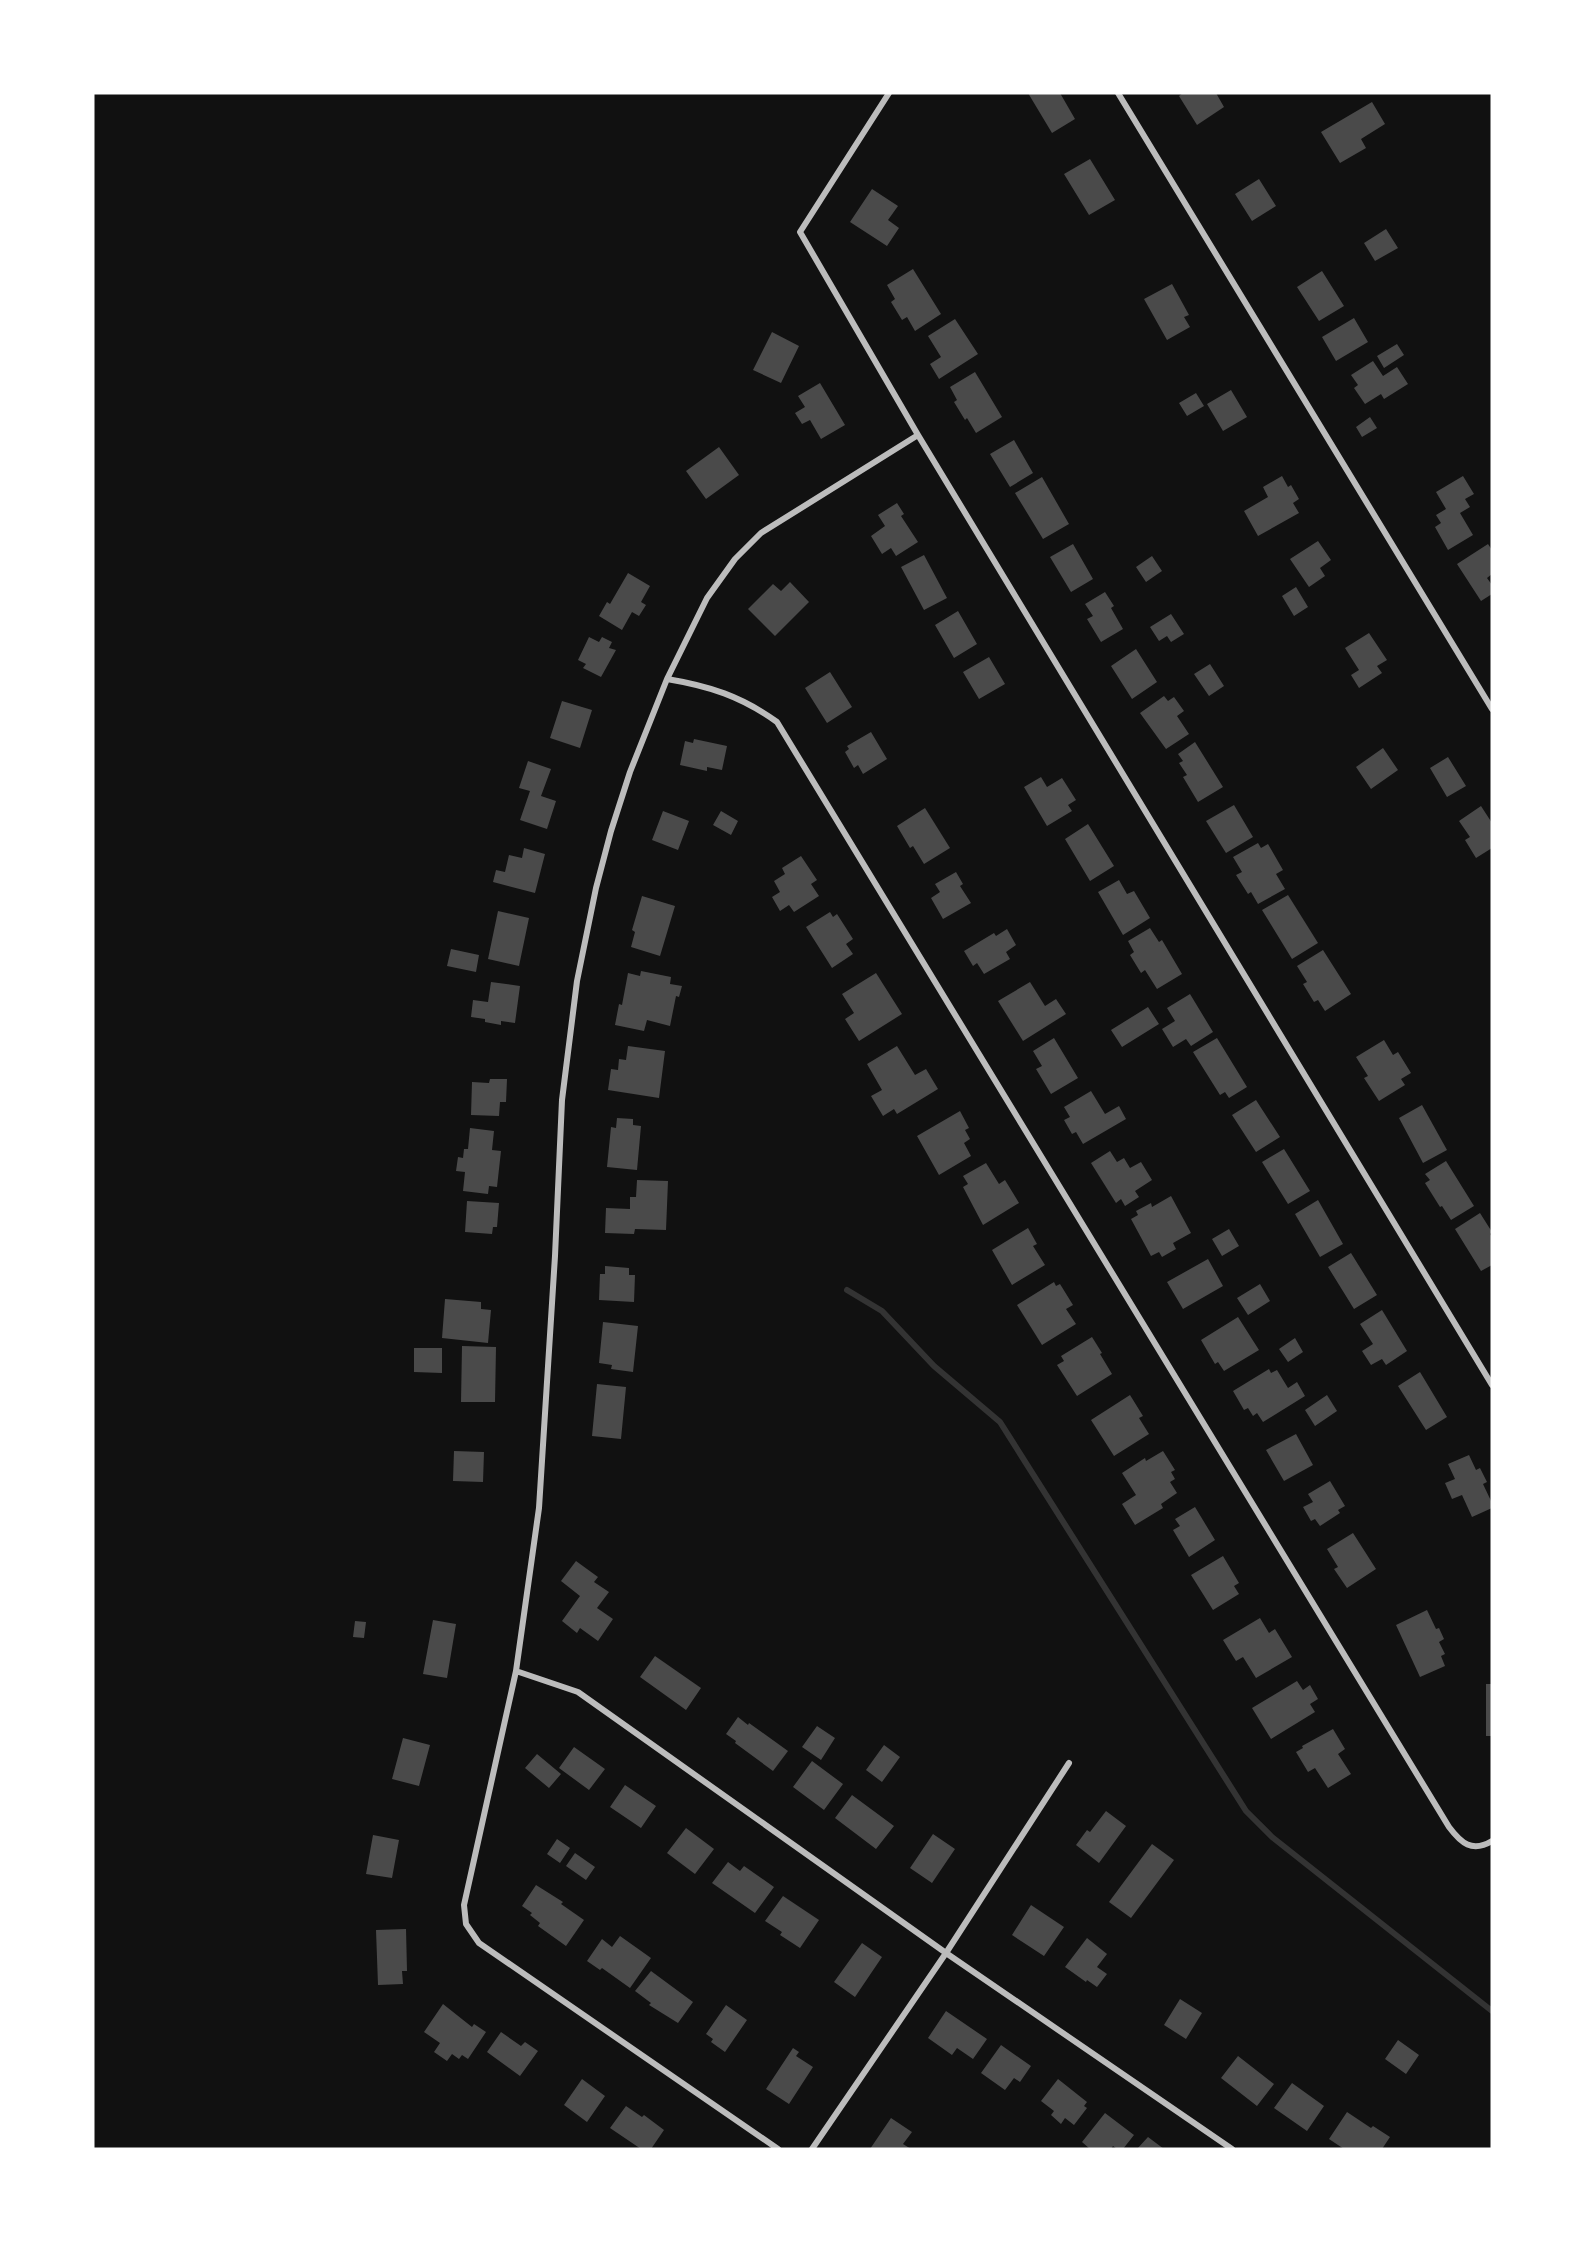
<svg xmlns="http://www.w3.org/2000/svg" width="1585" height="2242" viewBox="0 0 1585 2242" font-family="Spectral,serif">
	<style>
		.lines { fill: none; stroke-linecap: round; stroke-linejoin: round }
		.stream { stroke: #333; stroke-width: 6 }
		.building { fill: #4a4a4a }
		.minor { stroke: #bcbcbc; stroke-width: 6 }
	</style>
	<rect width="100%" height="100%" fill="#111"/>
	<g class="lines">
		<path class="stream" d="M847,1290l35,21 52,55 66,56 246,389 26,26 220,174"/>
	</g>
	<path class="building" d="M1028,93h32l15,26 -23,14z
		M1183,93h33l8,14 -27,18 -18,-29z
		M1372,102l13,22 -24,15 5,9 -26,15 -19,-31z
		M1090,159l25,41 -26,15 -25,-41z
		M1259,179l17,27 -24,15 -17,-27z
		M872,189l26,17 -10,14 11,8 -12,18 -37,-24z
		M1386,229l12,19 -23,13 -11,-18z
		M913,269l28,45 -26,17 -8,-14 -5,3 -11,-18 4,-3 -8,-14z
		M1322,271l22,35 -25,15 -22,-34z
		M1172,284l17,31 -5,2 6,10 -23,13 -23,-41z
		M1354,318l14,24 -32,19 -14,-24z
		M955,319l23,35 -39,25 -9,-15 11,-7 -13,-21z
		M772,332l27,14 -18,37 -28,-13z
		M1397,344l7,11 -20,13 -7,-12z
		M1373,361l10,15 14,-9 11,17 -24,15 -3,-5 -16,10 -11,-16 4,-3 -7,-10z
		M975,372l27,45 -26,16 -9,-15 -2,2 -11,-18 3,-2 -7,-13z
		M820,383l25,42 -24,14 -11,-19 -8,4 -7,-11 10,-6 -7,-11z
		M1231,390l16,27 -24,14 -16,-27z
		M1196,393l8,13 -17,10 -8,-13z
		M1370,417l7,11 -15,9 -6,-10z
		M1014,440l19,33 -23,14 -20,-33z
		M719,447l20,28 -33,24 -20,-28z
		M1282,476l6,11 3,-2 8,14 -6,4 6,10 -41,23 -14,-25 24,-14 -5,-10z
		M1463,476l11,18 -9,5 5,8 -10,6 13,22 -25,15 -13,-23 6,-4 -5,-8 10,-6 -10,-17z
		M1042,477l27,47 -26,15 -28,-46z
		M897,503l7,11 -3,2 17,26 -22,14 -5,-8 -9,6 -11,-18 14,-10 -7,-11z
		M1318,541l13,19 -11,8 5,8 -16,11 -19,-28z
		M1073,544l20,35 -22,13 -21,-35z
		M1488,544l4,6v24l-5,4 5,7v9l-11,7 -24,-37z
		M924,555l23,43 -23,12 -23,-43z
		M1152,556l10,15 -16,11 -10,-15z
		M628,573l22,13 -9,16 5,3 -7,11 -7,-4 -10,18 -23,-14 8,-14 3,2z
		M790,582l19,20 -34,34 -27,-27 25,-25 8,7z
		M1296,587l12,20 -14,9 -12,-20z
		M1105,592l9,14 -3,2 12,21 -22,13 -14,-23 6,-3 -8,-12z
		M958,611l19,33 -23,14 -19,-33z
		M1171,614l13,20 -13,8 -4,-6 -8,5 -9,-14z
		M1369,633l18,27 -10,6 5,7 -23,15 -8,-13 8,-5 -14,-22z
		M589,637l10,5 3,-5 10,5 -3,6 7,2 -15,27 -18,-9 3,-4 -8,-4z
		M1136,649l21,33 -25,17 -21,-33z
		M989,657l16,27 -26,15 -16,-27z
		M1210,664l14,22 -15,10 -15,-22z
		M830,672l22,35 -25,16 -22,-35z
		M1164,696l4,5 6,-4 10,14 -7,5 12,18 -23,15 -26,-36z
		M562,701l30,9 -12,38 -30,-10z
		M871,732l16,27 -24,15 -5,-9 -4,3 -9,-16 4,-3 -2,-3z
		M694,739l33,7 -5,24 -15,-3v4l-27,-6 5,-24 8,2z
		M1195,742l28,45 -25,15 -15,-25 4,-2 -8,-12 4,-2 -5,-7z
		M1383,748l15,22 -27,19 -15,-22z
		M1448,757l18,29 -19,11 -17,-29z
		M528,761l23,8 -10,27 15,5 -9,28 -27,-9 10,-29 -11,-3z
		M1041,777l6,10 15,-9 14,22 -8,5 4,6 -25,15 -23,-39z
		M1234,805l19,32 -27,16 -20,-32z
		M1481,806l11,17v25l-16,10 -11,-18 5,-3 -11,-16z
		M925,808l25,40 -26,16 -11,-18 -3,2 -13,-22z
		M663,811l26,10 -11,29 -26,-10z
		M721,811l17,10 -7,14 -18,-10z
		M1088,824l26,42 -24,15 -25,-42z
		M1258,843l3,5 7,-4 15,26 -7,4 9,15 -27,15 -7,-12 -3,2 -12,-19 6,-3 -9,-15z
		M524,848l21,6 -10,39 -42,-11 3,-12 9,2 4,-17 13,3z
		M801,856l16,24 -6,4 8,12 -25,16 -5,-7 -9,6 -8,-14 8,-5 -6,-11 11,-7 -3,-6z
		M956,872l7,12 -3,2 11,17 -28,16 -12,-21 9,-6 -5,-8z
		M1119,880l8,14 7,-3 16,27 -27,17 -25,-43z
		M1288,895l30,48 -26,16 -30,-49z
		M642,896l33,10 -15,50 -29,-9 4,-15 -3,-2z
		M498,911l31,7 -10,48 -31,-7z
		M830,912l3,5 4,-3 16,25 -7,5 7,10 -21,14 -26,-41z
		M1150,928l9,14 3,-2 20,34 -25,15 -12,-19 -4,3 -11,-18 4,-3 -6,-11z
		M1007,929l9,16 -10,7 4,7 -26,15 -7,-11 -4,3 -9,-15 30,-18 2,3z
		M451,949l28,6 -3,17 -29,-6z
		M1323,950l28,44 -26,17 -7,-11 -4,2 -11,-18 4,-2 -10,-16z
		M641,971l30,6 -1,7 12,2 -3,11 -3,-1 -6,30 -23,-6 -3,11 -29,-6 4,-21 3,1 6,-32 12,3z
		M876,973l26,41 -43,27 -14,-22 9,-6 -12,-19z
		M491,982l29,4 -5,37 -14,-2v4l-16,-3v-3l-14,-2 2,-17 15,2z
		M1030,982l15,24 11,-7 10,15 -43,27 -25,-40z
		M1190,994l23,38 -22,14 -5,-7 -13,8 -11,-18 13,-8 -8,-13z
		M1148,1007l11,17 -37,23 -11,-17z
		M1054,1038l24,40 -27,16 -15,-25 6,-3 -9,-15z
		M1217,1038l30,49 -18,11 -4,-6 -5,3 -27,-43z
		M1384,1040l9,15 5,-3 13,21 -10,6 4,6 -26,16 -15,-23 4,-2 -12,-19z
		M628,1046l37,5 -6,47 -51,-8 3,-21 7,1 1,-11 7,1z
		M897,1046l18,29 11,-6 12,20 -41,25 -3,-5 -11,7 -12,-20 11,-6 -15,-26z
		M490,1079h17l-1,23h-6l-1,14 -28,-1 1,-33 17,1z
		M1091,1091l14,23 14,-8 7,13 -43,25 -7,-12 -4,2 -8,-14 6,-3 -6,-10z
		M1256,1100l24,37 -24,15 -24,-37z
		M1422,1105l25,45 -24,13 -24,-45z
		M960,1111l9,17 -4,2 5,9 -6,4 7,13 -32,19 -22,-39z
		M617,1118l16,1v6l8,1 -4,44 -30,-3 4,-40 5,1z
		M470,1128l24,3 -2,19 9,1 -4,36 -8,-1 -1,8 -25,-3 2,-19 -9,-1 2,-14 5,1 1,-9h4z
		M1284,1149l26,42 -22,13 -26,-42z
		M1110,1151l7,11 7,-4 6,10 11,-6 11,18 -17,11 4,6 -14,9 -4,-7 -5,4 -25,-40z
		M1446,1161l28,45 -23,14 -9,-14 -2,1 -15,-24 5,-3 -5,-6z
		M986,1163l13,21 6,-4 14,23 -36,22 -20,-38 5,-3 -5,-8z
		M637,1180l31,1 -2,49 -31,-1 -1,5 -29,-1 1,-25 24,1v-12h6z
		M1171,1196l20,37 -18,10 3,6 -14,8 -3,-5 -8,4 -20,-37 7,-4 -2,-4 15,-8 1,4z
		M1318,1200l25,44 -23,13 -25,-43z
		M467,1201l32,2 -2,24h-4l-1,7 -27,-2z
		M1480,1213l12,19 -2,2 2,3v28l-11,6 -26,-42z
		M1028,1228l9,16 -4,2 12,19 -33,20 -20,-35z
		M1229,1229l10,17 -17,10 -10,-17z
		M1351,1253l26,42 -23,14 -26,-42z
		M1208,1259l15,27 -40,23 -16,-27z
		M605,1266l24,2v7h6l-1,27 -35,-2 1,-26h5z
		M1054,1282l2,4 4,-2 13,21 -7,4 10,15 -34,21 -25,-40z
		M1260,1284l10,17 -22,14 -11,-17z
		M445,1299l36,3v7l10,1 -3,33 -46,-5z
		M1382,1310l25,41 -21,14 -4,-6 -11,6 -9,-14 11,-7 -13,-20z
		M1238,1317l21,33 -35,21 -6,-9 -3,2 -14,-24z
		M603,1322l35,4 -5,46 -22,-3 1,-4 -13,-2z
		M1092,1337l10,16 -2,1 12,20 -35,22 -20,-31 7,-4 -3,-5z
		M1295,1338l8,14 -15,10 -9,-13z
		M462,1346l34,1 -1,55h-34z
		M414,1348h28v25l-28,-1z
		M1269,1369l2,4 6,-3 11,18 9,-6 8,14 -42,26 -6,-9 -4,3 -5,-8 -4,2 -11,-19z
		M1420,1372l27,45 -21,13 -28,-44z
		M597,1384l29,3 -5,52 -29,-3z
		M1130,1395l13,21 -4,2 10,16 -35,22 -23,-36z
		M1327,1395l10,16 -22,15 -10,-16z
		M1296,1434l17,31 -29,16 -18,-31z
		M454,1451l30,1 -1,30 -30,-1z
		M1163,1451l12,19 -4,2 4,7 -5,3 7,11 -16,11 2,4 -28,17 -13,-21 14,-9 -14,-22 23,-15 1,3z
		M1469,1455l7,15 4,-2 7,14 -4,2 9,19v5l-20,9 -10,-22 -10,4 -7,-16 10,-4 -7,-15z
		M1330,1481l15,25 -7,4 2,3 -20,13 -5,-7 -4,2 -8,-14 10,-5 -5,-8z
		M1195,1507l20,33 -26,17 -16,-27 7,-4 -5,-7z
		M1353,1533l23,36 -29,19 -13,-19 4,-2 -11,-18z
		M1223,1556l16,27 -5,3 5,8 -26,16 -22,-35z
		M576,1561l22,16 -4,5 15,10 -12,16 16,11 -15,22 -18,-13 -3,5 -15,-12 18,-25 -19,-15z
		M1427,1610l9,19 3,-1 5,11 -5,3 6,12 -4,2 4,10 -25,11 -24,-52z
		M1260,1618l9,15 6,-4 17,28 -36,21 -13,-21 -7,4 -13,-21z
		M433,1620l23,4 -9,54 -24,-4z
		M355,1621l11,1 -2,16 -11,-1z
		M655,1656l46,32 -15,22 -46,-33z
		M1297,1681l6,9 7,-5 8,14 -8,5 5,8 -44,27 -19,-31z
		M1486,1684h6v52h-6z
		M738,1717l10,8 1,-2 39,28 -15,20 -38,-28 1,-2 -10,-7z
		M817,1726l18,12 -14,22 -19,-13z
		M1333,1729l12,20 -7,5 13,20 -23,14 -13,-20 -7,4 -12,-20 7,-4 -1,-2z
		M403,1738l27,7 -11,41 -27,-7z
		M884,1745l16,12 -18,25 -16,-12z
		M574,1747l31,22 -16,21 -30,-22z
		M537,1754l24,20 -12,14 -24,-20z
		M812,1761l31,23 -19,26 -31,-23z
		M625,1785l31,21 -15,22 -31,-21z
		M852,1795l42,31 -18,23 -41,-31z
		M1106,1811l20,15 -27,37 -23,-18 11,-15 3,2z
		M686,1828l28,21 -19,25 -28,-21z
		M933,1834l22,15 -23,34 -22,-15z
		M373,1835l26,5 -7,38 -26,-4z
		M557,1839l13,9 -10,15 -13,-9z
		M1152,1844l22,16 -43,58 -22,-16z
		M575,1853l20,14 -9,13 -20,-14z
		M728,1862l12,9 4,-5 30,21 -19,26 -43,-30z
		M536,1885l27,17 -2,2 23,16 -18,26 -28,-20 2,-3 -10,-8 2,-2 -10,-7z
		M783,1896l36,24 -19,28 -20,-13 2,-3 -17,-11z
		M1031,1905l33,22 -20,29 -32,-21z
		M406,1929l1,42h-5l1,13 -25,1 -2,-55z
		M620,1936l31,22 -21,30 -28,-20 -2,2 -13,-9 15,-22 10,8z
		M1087,1938l20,16 -10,13 10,7 -10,13 -10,-7 -1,2 -21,-15z
		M862,1943l20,14 -27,40 -21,-15z
		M651,1971l42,31 -15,21 -29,-18 2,-2 -16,-12z
		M1180,1999l22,14 -16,26 -22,-14z
		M443,2004l29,23 2,-3 12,8 -18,27 -6,-4 -3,4 -7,-5 -5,7 -13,-9 6,-9 -16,-11z
		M726,2005l21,15 -22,32 -14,-10 2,-3 -7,-5z
		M946,2011l41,28 -14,20 -16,-11 -5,7 -24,-17z
		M501,2032l20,14 4,-4 13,9 -18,25 -33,-24z
		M1398,2040l21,15 -13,19 -21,-15z
		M1001,2045l30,21 -11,16 -6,-4 -9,12 -24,-17z
		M793,2048l6,4 -3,4 17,11 -24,37 -23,-15z
		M1238,2056l36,28 -17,22 -36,-28z
		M582,2079l23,17 -18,26 -23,-17z
		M1058,2079l29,23 -3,4 3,2 -13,17 -9,-7 -4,6 -10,-9 3,-4 -13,-10z
		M1292,2083l32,23 -17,25 -33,-23z
		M626,2106l16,11 2,-2 20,15 -13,19h-10l-31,-21z
		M1347,2112l24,16 2,-2 17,11 -8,12h-38l-15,-10z
		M1105,2113l29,22 -11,14h-6l-4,-3 -2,3h-21l-8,-7z
		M891,2118l21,14 -9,12 8,5h-41z
		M1148,2137l16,12h-27z"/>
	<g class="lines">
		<path class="minor" d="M889,93l-89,139 118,203 574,950
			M1118,93l374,616
			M667,679c42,7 74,17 110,43l672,1105c12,16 23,26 43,14
			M516,1671l62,21 368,261 286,196
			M778,2149l-299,-206 -13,-19 -2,-19 52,-234 23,-163 16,-252 7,-156 15,-119 19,-93 15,-57 19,-59 37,-93 40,-81 28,-39 26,-26 157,-98
			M812,2149l134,-196 123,-190"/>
	</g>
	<rect width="1585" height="2242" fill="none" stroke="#ffffff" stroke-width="189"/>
</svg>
